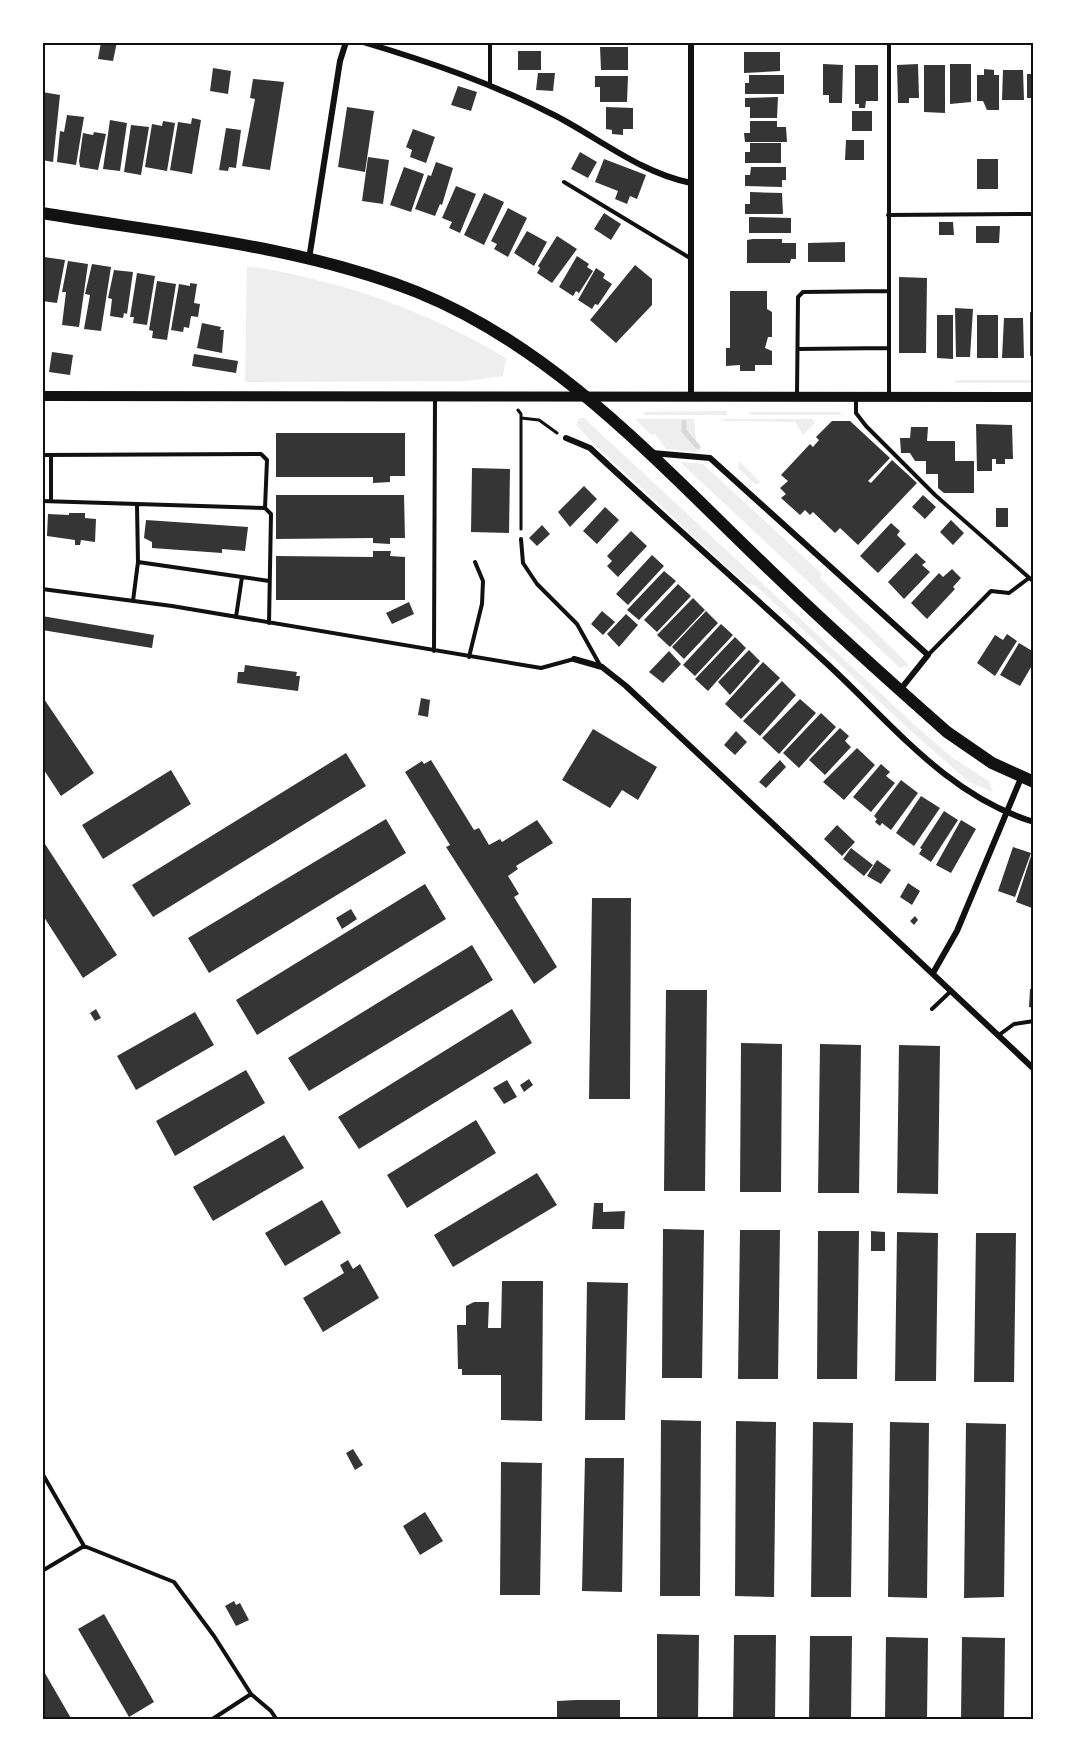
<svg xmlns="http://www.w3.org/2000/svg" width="1076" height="1762" viewBox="0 0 1076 1762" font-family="Figtree,sans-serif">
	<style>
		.green { fill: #eee }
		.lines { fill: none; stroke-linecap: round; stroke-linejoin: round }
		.stream { stroke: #d9d9d9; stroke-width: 5 }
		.building { fill: #353535 }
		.path { stroke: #111; stroke-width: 3 }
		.service { stroke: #111; stroke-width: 4 }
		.minor { stroke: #111; stroke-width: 6 }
		.secondary { stroke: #111; stroke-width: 10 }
		.primary { stroke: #111; stroke-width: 12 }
		.neatline { fill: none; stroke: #111; stroke-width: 2 }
	</style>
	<rect width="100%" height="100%" fill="#fff"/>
	<path class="green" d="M247,266c96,15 175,43 259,92l-3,18 -37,5 -221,1z
		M955,380h79v3h-79z
		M727,411v4h-83v-3z
		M749,412h89l5,3h-93z
		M579,418h5l334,310 35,30 36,23 4,11 -24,-10 -56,-49 -158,-148 -9,-1 -16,-14 -133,-123 -21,-22z
		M635,419h59l3,33 -31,-3 -11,-15h-5z
		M726,419h86l3,4 -12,12 -8,-13 -75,-1z
		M739,461l21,21 -4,3 -18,-17z
		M680,462l23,2 119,110 -2,4 89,87 -9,3z"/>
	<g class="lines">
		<path class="stream" d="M684,422v9l14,16"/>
	</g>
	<path class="building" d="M101,42h16l-4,19 -15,-2z
		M600,47h28v23h-27z
		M518,51h23v19h-23z
		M744,52h36v19l-36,2z
		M823,64l20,1 -1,38h-13v-8h-6z
		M918,64l1,34h-10v5h-11l-1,-38z
		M950,64h21v38l-21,2z
		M855,65h23v36h-12l-1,7h-6v-4h-4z
		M924,65h21v48l-21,-1z
		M213,68l18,3 -3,23 -18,-3z
		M984,69l10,1v5h5v35h-12l-4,-9h-6v-26h7z
		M1003,70h20l1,30h-22z
		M538,73h17l-2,18 -17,-1z
		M1027,74h7v24h-7z
		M749,75h35v19h-39v-11h4z
		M595,76h33l-1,26h-27v-15h-5z
		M253,79l31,3 -14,88 -28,-4 13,-67 -5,-1z
		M458,86l19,6 -6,19 -20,-6z
		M42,92l18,3 -7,67 -11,-2z
		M778,97l-1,21h-27v-11h-5v-9z
		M347,107l27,4 -9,61 -27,-5z
		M606,107l27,1v21h-10v6l-11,-1v-4l-6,-1z
		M852,111h20v20h-20z
		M67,115l17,2 -8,48 -19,-3 3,-31 4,1z
		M192,118l9,2 -9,54 -22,-4 8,-48 13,2z
		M110,120l17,3 -7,48 -17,-2z
		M163,121l12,2 -8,48 -22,-4 7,-43 10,2z
		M750,121h27v6h9l1,15h-42l-1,-9h6z
		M131,125l18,2 -8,48 -17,-3z
		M226,128l15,2 -5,38 -7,-1 -1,4 -9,-1z
		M413,129l22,8 -9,26 -16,-6 2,-7 -6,-3z
		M94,132l12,2 -8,36 -18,-3 -1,-6 4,-28 10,2z
		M846,140h18v20h-19z
		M750,143h31v20h-36v-11h5z
		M580,152l17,10 -9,16 -17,-9z
		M368,157l21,3 -6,44 -21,-3z
		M604,159l42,16 -9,24 -7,-3 -3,8 -12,-5 3,-8 -23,-9z
		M977,159h21v30h-21z
		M436,162l17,6 -11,37 -2,-1 -5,12 -20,-7 13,-34 3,1z
		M404,167l20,7 -13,38 -21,-7z
		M751,167h35v13h-4v7l-37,-1v-11h5z
		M456,186l20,8 -16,39 -11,-5 3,-6 -10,-4z
		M750,192l32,1 1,21h-38v-10h5z
		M484,193l20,9 -20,43 -20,-10z
		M508,208l19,10 -19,39 -14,-8 3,-5 -6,-3z
		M604,213l17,11 -10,16 -17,-11z
		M749,217l42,1v15h-42z
		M939,222h14l1,13h-15z
		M976,226h24l-1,17h-23z
		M527,231l20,11 -13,24 -20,-13z
		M557,236l20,13 -25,34 -15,-10 3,-5 -2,-2z
		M753,239h29v4h14v16h-5l-1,4h-43v-23z
		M845,242v20h-37v-19z
		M577,256l12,8 -2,3 6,4 -14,22 -3,-2 -3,5 -14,-9z
		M44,257l21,3 -8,43 -15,-2z
		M68,261l20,3 -9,63 -17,-2 4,-33h-4z
		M92,264l19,3 -10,64 -17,-2 6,-34 -5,-1z
		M635,265l17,14v26l-36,38 -26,-23z
		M596,268l9,6 -2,4 9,6 -14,21 -3,-1 -3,5 -14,-9z
		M114,270l19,2 -6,42 -3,-1 -1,5 -13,-2 2,-17 -4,-1z
		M137,273l18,3 -8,49 -14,-2 1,-6h-4z
		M899,277l28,1 -1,75h-27z
		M157,281l19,3 -9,56 -15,-2 1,-7 -4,-1z
		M190,283l7,1 -3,19 6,1 -2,13 -7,-1 -2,12 -5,-1 -1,5 -12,-2 8,-46 11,2z
		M730,291h37v18l5,3v25h-4l-3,11 7,3v14h-17v6h-15v-6l-14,1v-18h4z
		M955,308l18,1 -3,48h-14z
		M1030,312h4v44h-4z
		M937,315h16v44l-16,-1z
		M977,315h21v43h-21z
		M1004,318h19l1,40h-22z
		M202,323l19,4 -1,3h4l-2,23 -25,-5z
		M52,352l21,3 -3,20 -21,-3z
		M194,354l44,7 -2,12 -44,-7z
		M832,421h18l40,37 -22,23 3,2 21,-23 25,23 -59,62 -18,-17 -5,5 -22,-21 -3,3 -5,-5 -5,5 -19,-17 5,-4 -6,-6 8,-7 -7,-6 29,-31 3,3 6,-7 -3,-3z
		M976,424l36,1 1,34h-8v5h-9v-5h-4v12h-15z
		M911,427h17l-1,14h28v20h19v32h-30l-6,-5v-14h-12v-13h-11l-5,-8h-9l-1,-15h10z
		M276,433h129v43h-15v6l-17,1v-6h-97z
		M472,468l38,1 -1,64 -38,-1z
		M584,486l13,13 -27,28 -12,-15z
		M276,495h128l1,43h-15v6l-17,-1v-5l-97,1z
		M923,495l13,12 -11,12 -13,-12z
		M605,507l14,13 -22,24 -14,-13z
		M996,508h12v19h-12z
		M69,513h16v5l11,1 -1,23 -14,-2 -1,5h-5v-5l-28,-4 1,-22 21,1z
		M146,520l102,7 -3,24 -23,-2v4l-70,-5v-6l-8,-4z
		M951,520l13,13 -11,12 -13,-13z
		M891,523l9,8 -3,4 9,9 -28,29 -18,-17z
		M542,525l8,9 -13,12 -8,-8z
		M631,531l16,15 -29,31 -11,-11 5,-5 -5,-5z
		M373,551h18l-1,5 15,1v43h-129v-44l97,1z
		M916,553l10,9 -4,3 8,7 -26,27 -16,-17z
		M652,555l12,11 -36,39 -12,-11z
		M952,569l9,9 -8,9 2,2 -28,30 -16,-16 28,-30 4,4z
		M664,571l12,10 -37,39 -12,-10z
		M678,584l13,12 -34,36 -13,-12z
		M693,598l12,12 -35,37 -13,-12z
		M409,602l5,12 -22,10 -6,-11z
		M602,611l13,11 -12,13 -12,-11z
		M706,611l12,12 -34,36 -12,-12z
		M626,614l12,11 -19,22 -12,-13z
		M42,616l112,19 -2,13 -110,-18z
		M721,624l12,11 -38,41 -12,-11z
		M1007,634l10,7 -22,35 -18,-13 18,-28 8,5z
		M735,637l11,11 -38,43 -13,-12z
		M1019,643l15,9v10l-14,24 -20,-11z
		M749,650l11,11 -30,34 -12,-13z
		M669,651l12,13 -18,19 -14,-11z
		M763,662l17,16 -39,41 -16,-15z
		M245,665l52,7 -1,4h4l-2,15 -61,-8 1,-11h6z
		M782,681l14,14 -36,41 -17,-15z
		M42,696l52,77 -33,23 -19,-29z
		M421,698l9,2 -2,17 -10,-2z
		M800,699l16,14 -37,41 -17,-16z
		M821,713l15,14 -37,41 -16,-15z
		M840,728l9,8 -4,5 6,6 -26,28 -16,-15z
		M593,729l64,38 -19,33 -16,-10 -12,18 -48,-28z
		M736,731l11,11 -12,13 -11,-10z
		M857,748l18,17 -31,35 -21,-18z
		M346,753l20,33 -213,131 -21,-32z
		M431,760l43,70 5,-2 10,17 11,-6 2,3 35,-22 16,23 -37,23 2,3 -10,7 11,18 -5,3 43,70 -23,17 -88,-137 4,-2 -45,-73 17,-11 2,3z
		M780,760l6,7 -20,21 -7,-6z
		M881,764l9,8 -4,4 9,7 -24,29 -18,-15z
		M171,770l20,34 -88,55 -21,-34z
		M901,780l17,13 -27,37 -9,-7 -2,3 -5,-4 2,-3 -3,-3z
		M921,796l19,12 -26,38 -18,-13z
		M944,811l14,9 -27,42 -12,-8 3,-5 -2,-1z
		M386,819l20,34 -197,120 -21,-35z
		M961,820l15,9 -25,44 -15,-8z
		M837,825l18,17 -13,14 -18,-17z
		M45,844l72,111 -34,23 -41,-64v-68z
		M1013,847l18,6 -16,44 -17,-6z
		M851,848l22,17 -9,11 -21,-17z
		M1032,853l2,1 -2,54 -16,-6z
		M877,860l14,10 -10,14 -14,-8z
		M908,883l12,8 -8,14 -12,-8z
		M425,884l21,35 -189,116 -21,-35z
		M592,898h39l-1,201h-41z
		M351,909l6,10 -15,10 -6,-11z
		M915,916l3,4 -4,5 -4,-4z
		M472,945l21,35 -184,111 -21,-33z
		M1030,989h4v19l-5,-1z
		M666,990h41l-2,201h-41z
		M96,1009l5,9 -6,3 -5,-8z
		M512,1009l20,34 -173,106 -21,-32z
		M195,1012l19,33 -78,45 -19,-34z
		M741,1043l41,1 -1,148h-41z
		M820,1044l41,1 -2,148h-41z
		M899,1045l41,1 -2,148 -41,-1z
		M246,1070l19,33 -90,53 -19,-35z
		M529,1079l4,6 -9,7 -4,-7z
		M507,1080l10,17 -13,7 -11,-16z
		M476,1120l20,33 -89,55 -20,-33z
		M284,1135l20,33 -91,53 -20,-34z
		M537,1173l20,32 -104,62 -19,-32z
		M322,1200l19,33 -56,33 -20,-33z
		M594,1203h9v9l22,-1 -1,18h-32z
		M663,1229l41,1 -2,148h-40z
		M740,1230h40l-2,149h-40z
		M818,1231h41l-2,148h-40z
		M871,1231l14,1v19h-14z
		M897,1232l41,1 -2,148h-41z
		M976,1233h40l-2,149h-40z
		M348,1260l5,9 7,-5 19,34 -56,34 -20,-34 41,-25 -4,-8z
		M502,1281h41l-1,140 -41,-1v-45h-39v-6h-4l-1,-44h9v-19l8,-4h15l-1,26h13z
		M587,1282l41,1 -3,137h-40z
		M661,1420l40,1 -1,175h-40z
		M736,1421l40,1 -2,175 -39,-1z
		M813,1422l40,1 -2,174h-40z
		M890,1422l39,1 -2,175 -39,-1z
		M966,1423l40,1 -2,173 -40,1z
		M353,1449l10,16 -8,5 -9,-17z
		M585,1458h39l-2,134 -40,-1z
		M501,1462l41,1 -2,132h-40z
		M425,1512l18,29 -23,14 -17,-29z
		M234,1601l2,4 4,-2 9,17 -13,6 -11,-20z
		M104,1614l50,88 -25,15 -51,-88z
		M657,1634l42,1 -1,85h-41z
		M734,1635h42l-1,85h-42z
		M810,1636h42l-1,84h-42z
		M886,1637l42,1 -1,82h-42z
		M962,1637l43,1 -1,82h-43z
		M42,1668l30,52h-30z
		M576,1700h44v20h-63v-19z"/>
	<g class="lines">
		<path class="path" d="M518,410l3,4v115
			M521,418l18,2 18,13"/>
		<path class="service" d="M490,42v43
			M564,182l126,76
			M888,215l146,-1
			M798,349l91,-1
			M797,394l1,-97 5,-5 85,-1
			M889,395v-353
			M856,399v14l10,13 69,69 99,87
			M42,455l219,-1 6,6 -2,48
			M42,501l223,7 6,6 -2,109
			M51,501v-46
			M521,539l2,24 14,21 40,40 24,43
			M138,562l104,15
			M42,589l130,17 369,62 33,-9
			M133,601l5,-39 -1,-57
			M236,617l6,-40 27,4
			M434,651l1,-254
			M928,655l63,-64 18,2 20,-15
			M469,657l13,-53 1,-23 -8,-19
			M932,1009l19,-18
			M999,1035l15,-11 20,-3
			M42,1473l42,73 90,36 40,54 37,58 -40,26
			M42,1571l42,-25
			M251,1694l20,17 6,9"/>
		<path class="minor" d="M363,42c67,20 131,42 193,74 44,23 85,57 135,67
			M691,42v355
			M309,259l31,-198 6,-19
			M566,438l24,10c77,72 156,141 233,212 66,60 122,135 211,162
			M652,453l58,5 218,197 -28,35
			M574,659l28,8 24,19 408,383
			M933,973l24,-42 64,-153"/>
		<path class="secondary" d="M42,396l992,1"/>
		<path class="primary" d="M42,213c125,21 256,32 375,79 141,57 246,176 354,279 57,55 116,108 176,161l45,31 42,19"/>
	</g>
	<rect width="1076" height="1762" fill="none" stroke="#ffffff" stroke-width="87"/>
	<rect x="44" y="44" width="988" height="1674" class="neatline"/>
</svg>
